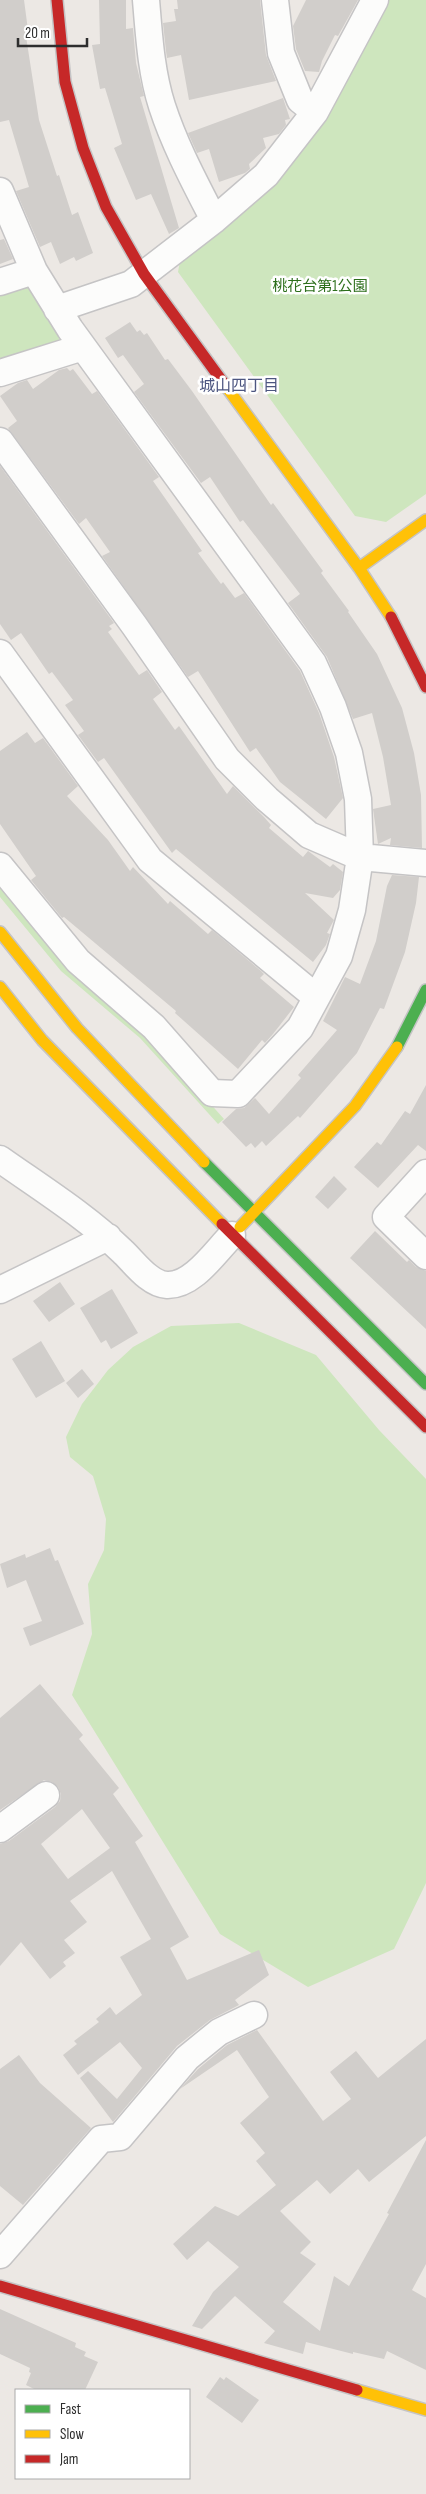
<svg xmlns="http://www.w3.org/2000/svg" width="426" height="2494" viewBox="0 0 426 2494" font-family="'Sofia Sans Condensed','Noto Sans JP',sans-serif">
	<style>
		.green { fill: #cee6be }
		.building { fill: #d1cecb; fill-rule: evenodd }
		.lines { fill: none; stroke-linecap: round; stroke-linejoin: round }
		.street-casing { stroke: #c5c4c5; stroke-width: 29 }
		.fast-casing { stroke: #c5c4c5; stroke-width: 14 }
		.slow-casing { stroke: #c5c4c5; stroke-width: 14 }
		.jam-casing { stroke: #c5c4c5; stroke-width: 14 }
		.street { stroke: #fcfcfb; stroke-width: 26 }
		.fast { stroke: #4caf50; stroke-width: 11 }
		.slow { stroke: #ffc107; stroke-width: 11 }
		.jam { stroke: #c62828; stroke-width: 11 }
		.labels { text-anchor: middle; stroke-width: 5; stroke-linejoin: round; paint-order: stroke }
		.park-label { font-size: 15px; fill: #2c6e1b; stroke: #fff }
		.neighbourhood-label { font-size: 16px; fill: #4d5680; stroke: #fff }
	</style>
	<rect width="100%" height="100%" fill="#ece8e4"/>
	<path class="green" d="M385,0h41v494l-40,28 -31,-6 -177,-244 2,-11 78,-63z
		M28,281l33,53 -4,10 -57,18v-72z
		M0,879l148,155 76,85 -6,5 -78,-86 -79,-67 -61,-74z
		M239,1323l77,32 63,75 47,49v404l-32,66 -86,38 -88,-53 -148,-239 20,-61 -4,-50 16,-34 2,-31 -13,-43 -23,-19 -4,-20 16,-33 26,-34 25,-23 38,-21z"/>
	<path class="building" d="M0,0h24l4,30h-3l14,90 18,56 2,-1 13,40 6,-3 15,41 -17,8 -2,-4 -14,7 -9,-22 -11,5 -24,-56 13,-4 -20,-67 -9,2z
		M99,0h27v29l7,-1 3,35 8,33 -4,1 39,131 -10,6 -18,-40 -15,6 -22,-52 8,-4 -17,-56 -5,1 -8,-44 8,-1z
		M177,0h83l6,55 10,26 -87,19 -8,-45 -14,3 -1,-7 -3,-28 13,-2 -2,-12h4z
		M306,0h52l-20,36 -3,-1 -13,26 -3,11 -14,-1 -9,-22 -3,-23z
		M283,98l7,21 -5,1 1,5 -7,9 -16,4 3,10 -17,16 1,5 -5,4 -26,9 -10,-33 -12,4 -9,-20z
		M4,239l9,20 -13,5v-24z
		M130,322l7,10 3,-2 4,5 3,-2 18,27 3,-1 24,32 79,114 2,-2 50,68 -2,2 28,38 -1,1 29,42 25,54 12,45 7,42 1,53 -32,-3 1,-7 -13,6 -5,-35 18,-4 -8,-48 -11,-44 -19,6 -26,-62 -39,-54 12,-9 -57,-74 -3,2 -30,-45 -9,6 -67,-91 10,-8 -21,-29 -5,3 -13,-20z
		M67,368l3,3 3,-2 19,25 5,-3 62,86 -6,4 49,70 -4,2 23,31 2,-2 12,16 9,-5 56,78 19,42 15,44 9,41 -17,21 -46,-37 -24,-34 -6,4 -52,-81 -10,6 -86,-121 8,-4 -24,-34 -7,6 -71,-96 9,-7 -17,-25 18,-13 9,-3 6,9 26,-19z
		M0,466l114,157 -5,3 3,3 -4,3 31,43 8,-5 15,22 -9,7 22,31 4,-4 48,68 6,-8 31,31 7,8 -2,3 34,29 5,-6 22,16 3,-3 10,8 -3,18 -7,8 -28,-5 29,27 -7,13 3,1 -4,11 -13,17 -137,-113 -4,4 -68,-95 -6,4 -20,-27 6,-4 -19,-26 8,-5 -21,-28 -3,2 -28,-41 -10,7 -11,-16z
		M27,732l8,11 8,-5 35,48 -11,10 41,44 22,31 3,-4 35,37 2,-3 38,33 4,-4 49,41 3,3 -4,4 34,29 -21,27 -8,9 -3,-3 -24,29 -63,-56 1,-2 -112,-94 -2,1 -31,-38 5,-4 -36,-52v-73z
		M392,875l27,2 -3,26 -11,49 -21,57 -4,-1 -23,45 -57,65 -2,-2 -32,30 -4,-5 -7,7 -4,-5 -5,4 -24,-25 14,-13 8,-1 11,-10 14,16 32,-36 -3,-3 39,-45 -14,-9 22,-44 15,7 16,-43 11,-55z
		M426,1085v66l-8,-6 -40,43 -24,-21 23,-25 4,3 24,-34 5,3z
		M334,1176l13,13 -19,20 -13,-12z
		M375,1231l32,31 2,-2 7,7 10,4v58l-76,-71z
		M60,1282l15,22 -26,18 -16,-21z
		M112,1289l26,44 -27,16 -5,-9 -5,3 -21,-35z
		M41,1341l24,40 -29,17 -24,-39z
		M82,1369l12,15 -16,14 -12,-15z
		M50,1548l5,13 3,-1 26,64 -54,22 -7,-18 19,-7 -16,-41 -19,8 -7,-24 25,-10 1,4z
		M40,1684l43,51 -4,4 40,49 -6,6 30,42 -8,6 54,95 -19,11 17,32 72,-30 10,25 -34,25 4,5 -29,15 -33,26 -64,76 -33,-44 8,-7 29,28 25,-31 -22,-26 -42,33 -15,-20 14,-11 -3,-3 25,-19 -3,-3 14,-12 6,8 26,-20 -22,-38 31,-18 -39,-68 -42,30 17,21 -23,18 11,13 -12,9 3,4 -16,13 -29,-37 -21,24v-122l9,-3 46,-34 5,-6 1,-7 -3,-7 -6,-5 -8,-2 -44,30v-92zM82,1809l28,39 -42,31 -27,-35z
		M257,2030l66,91 28,-22 -21,-27 26,-21 22,27 48,-39v97l-57,46 -11,-13 -28,25 -13,-14 -37,31 31,31 -11,11 16,11 -33,38 37,29 14,-55 15,10 40,-72 -2,-1 39,-73v124l-14,26 14,8v72l-39,-19 -3,8 -31,-7v2l-47,-12 -3,12 -39,-11 11,-12 -40,-35 -33,33 -10,-3 21,-34 26,-25 -31,-26 -21,19 -14,-16 42,-38 23,10 38,-31 -20,-24 9,-8 -25,-30 29,-26 -32,-47 -57,39 18,-20 29,-24z
		M19,2055l21,28 51,45 -68,77 -23,-19v-117z
		M0,2309l76,34 -1,4 11,5 -2,4 14,6 -13,28h-49l-10,-5 5,-12 -2,-1 1,-4 -30,-14z
		M220,2377l4,3 2,-3 33,23 -17,23 -36,-26z"/>
	<g class="lines">
		<g class="street-casing">
			<path id="street" d="M146,0c3,35 5,72 16,106 13,40 33,77 52,114
				M275,0l6,53 19,47 15,12
				M0,191l34,80 36,58 243,334 20,44 16,46 9,46 2,58 -8,53 -13,46 -39,72 -62,66 -26,-1 -58,-66 -76,-66 -78,-95
				M0,282l34,-11
				M57,309l74,-25 83,-64 52,-45 49,-63 60,-112
				M0,373l83,-26
				M0,441l134,184 93,134 40,40 42,36 51,22 66,6
				M0,653l150,207 166,137
				M0,1159c41,29 86,57 122,92 12,11 27,33 45,34 26,1 48,-33 65,-50
				M426,1173l-40,44 40,39
				M0,1290l108,-53
				M0,1829l46,-34
				M0,2255l101,-116 19,-2 67,-79 32,-26 35,-17"/>
		</g>
		<g class="fast-casing">
			<path id="fast" d="M397,1047l29,-57
				M204,1162l222,222"/>
		</g>
		<g class="slow-casing">
			<path id="slow" d="M225,385l134,183 32,49
				M359,568l67,-48
				M0,932l77,96 127,134
				M0,987l42,53 180,184
				M240,1227l115,-121 42,-59
				M357,2390l69,20"/>
		</g>
		<g class="jam-casing">
			<path id="jam" d="M57,0l8,82 18,66 23,59 38,67 81,111
				M391,617l35,70
				M222,1224l204,203
				M0,2286l357,104"/>
		</g>
		<use href="#street" class="street"/>
		<use href="#fast" class="fast"/>
		<use href="#slow" class="slow"/>
		<use href="#jam" class="jam"/>
	</g>
	<g class="labels">
		<g class="park-label">
			<text x="320" y="291">桃花台第1公園</text>
		</g>
		<g class="neighbourhood-label">
			<text x="239" y="391">城山四丁目</text>
		</g>
	</g>
	<rect x="15" y="2389" width="175" height="90" fill="#ffffff" stroke="#ababab"/>
	<rect x="25" y="2405" width="25" height="8" fill="#4caf50" stroke="#ababab"/>
	<text x="60" y="2414" font-size="15" fill="#2e2e2e">Fast</text>
	<rect x="25" y="2430" width="25" height="8" fill="#ffc107" stroke="#ababab"/>
	<text x="60" y="2439" font-size="15" fill="#2e2e2e">Slow</text>
	<rect x="25" y="2455" width="25" height="8" fill="#c62828" stroke="#ababab"/>
	<text x="60" y="2464" font-size="15" fill="#2e2e2e">Jam</text>
	<path d="M18 38v8h69v-8" fill="none" stroke="#2e2e2e" stroke-width="2.5"/>
	<text x="25" y="38" font-size="15" fill="#2e2e2e" stroke="#ffffff" stroke-width="4" paint-order="stroke">20 m</text>
</svg>
